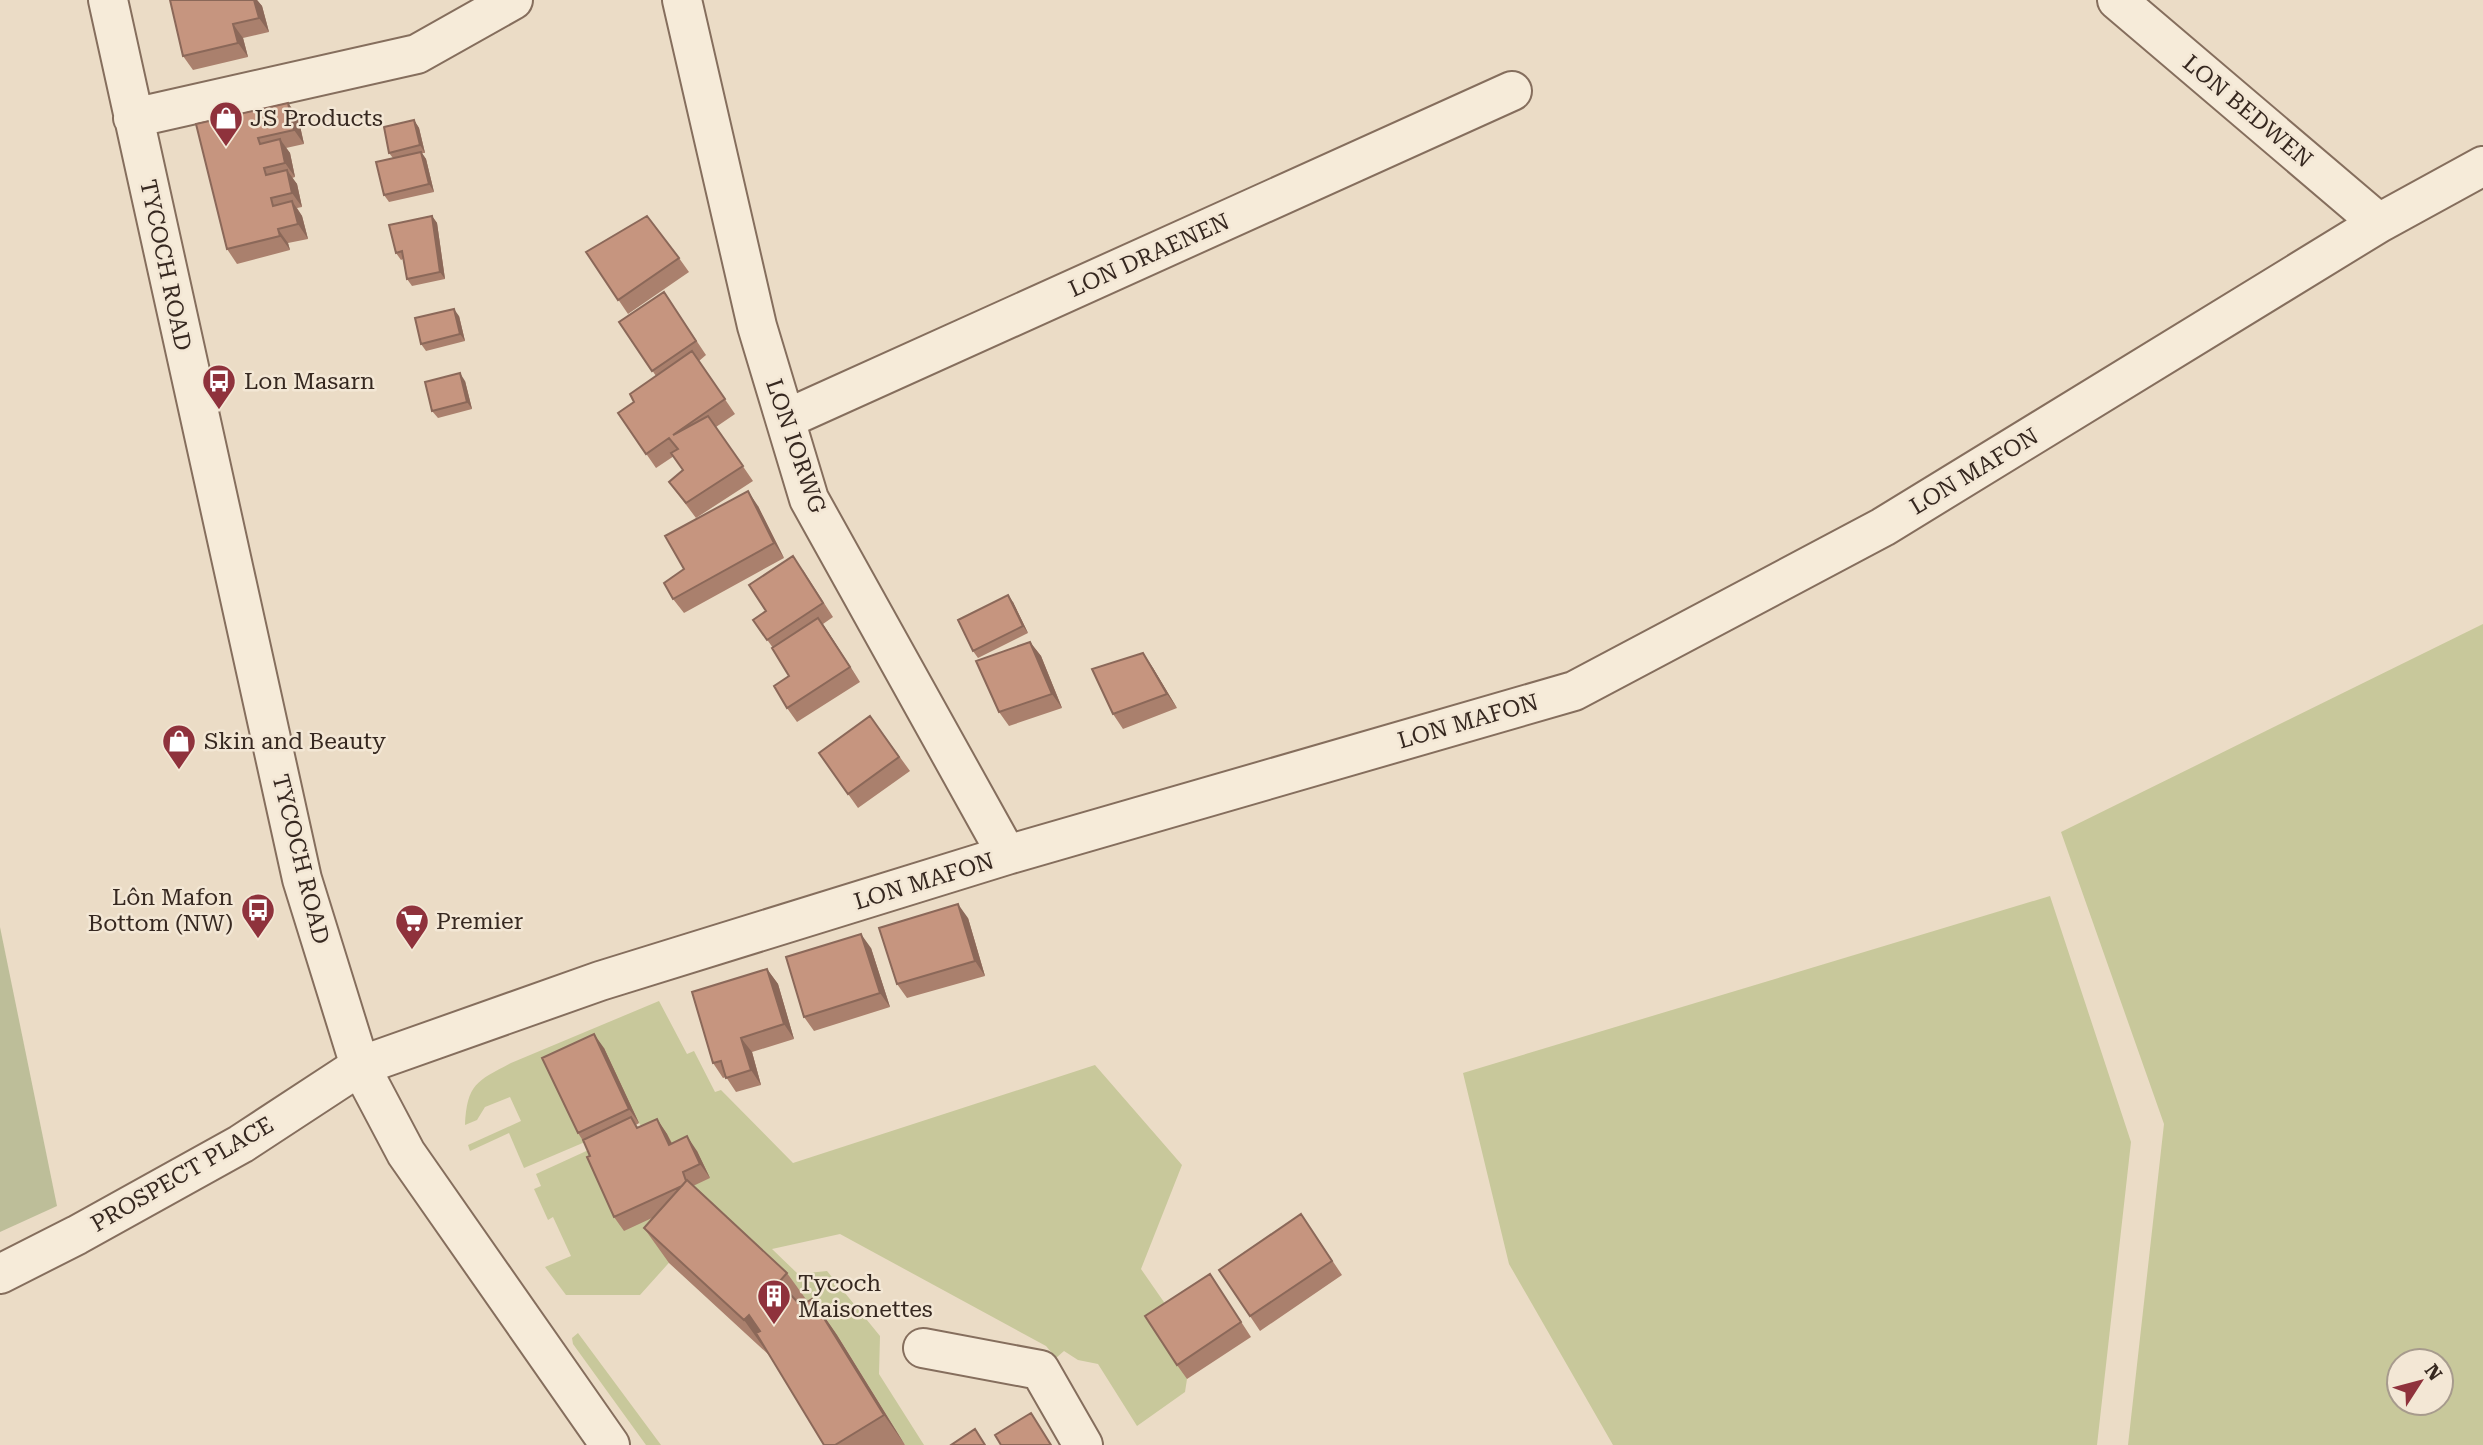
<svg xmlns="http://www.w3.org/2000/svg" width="2483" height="1445" viewBox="0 0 2483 1445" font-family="'Roboto Serif',serif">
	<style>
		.green { fill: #c8c89b; fill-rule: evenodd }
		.cemetery { fill: #bdbe99 }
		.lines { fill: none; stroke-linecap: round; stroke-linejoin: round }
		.minor-casing { stroke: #856e5d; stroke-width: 42 }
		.minor { stroke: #f6ebd9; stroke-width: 38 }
		.wall { fill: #aa806d }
		.shaded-wall { fill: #8b6859 }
		.building { fill: #c6957f; stroke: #8b6859; stroke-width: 2 }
		.labels { text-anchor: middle; stroke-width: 5; stroke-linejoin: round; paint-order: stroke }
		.street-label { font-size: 23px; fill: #362820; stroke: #f3e7d5 }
		.poi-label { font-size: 23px; fill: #362820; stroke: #f3e7d5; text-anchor: start }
	</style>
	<rect width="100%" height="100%" fill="#ebdcc6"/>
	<path class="green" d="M2483,624v821h-355l36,-321 -103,-292zM2399,1361h42v42h-42z
		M2050,896l81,246 -34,303h-484l-104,-181 -46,-191z
		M659,1001l28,53 7,-3 21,41 6,-2 72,73 302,-98 87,100 -41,104 34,49 12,61 -2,13 -48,34 -39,-62 -20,-4 -14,-9 -8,7 -10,-12 -206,-112 -68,15 26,25 29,-3 53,65 -1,38 45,71h-19l-68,-110 -126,-119 -71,79h-74l-21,-28 26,-11 -18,-39 -5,3 -14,-31 7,-3 -5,-12 105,-48 -2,-3 -54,19 -61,26 -15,-35 -39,18 -2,-6 53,-24 -11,-24 -25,10 -8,13 -12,5c2,-41 12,-44 46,-62z
		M578,1333l83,112h-15l-73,-101 -1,-6z"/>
	<path class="cemetery" d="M0,927l57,279 -57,26z"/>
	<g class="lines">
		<g class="minor-casing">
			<path id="minor" d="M108,0l194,879 58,187 46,87 204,292
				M682,0l75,326 52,173 198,356
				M2117,0l262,223
				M133,118l284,-64 96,-54
				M786,419l726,-328
				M0,1274l77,-39 164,-91 119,-78 240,-85 407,-126 567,-164 309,-164 496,-304 104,-57
				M923,1348l117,22 43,75"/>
		</g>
		<use href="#minor" class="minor"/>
	</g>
	<path class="wall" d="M170,0h87l5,6 7,26 -26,6 5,19 -55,13 -10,-14z
		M288,103l10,14 6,27 -18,4 4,5 5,24 -3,1 5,6 5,23 -5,1 5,8 6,23 -20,4 2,7 -53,14 -10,-15 -31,-125z
		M414,120l5,8 6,25h-3l4,6 8,33 -45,10 -5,-7 9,-37 -4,-5z
		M432,216l5,7 8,56 -33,7 -5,-7 -4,-20 -2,1 -5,-7z
		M586,252l93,6 10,14 -61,42z
		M664,292l42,63 -7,6 36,53 -19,13 37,54 -57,37 -27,-36 14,-12 -9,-14 -18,12 -38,-55 16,-11 22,-26 -37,-54z
		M459,316l6,25 -39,10 -5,-7z
		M465,381l7,28 -34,9 -6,-7z
		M758,506l26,52 -100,55 -11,-14 11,-30z
		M803,570l30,47 -10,7 37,58 -63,40 -10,-14 2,-32 -16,-28 -20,-28 13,-9z
		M1013,602l15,31 -50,25 -5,-7z
		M1030,642l11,14 21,52 -53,18 -10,-14z
		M1143,653l10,15 24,40 -54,21 -10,-15z
		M870,716l40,55 -52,37 -39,-55z
		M968,918l17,58 -78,22 -10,-14z
		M871,948l19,59 -76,24 -10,-14z
		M767,969l11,15 16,55 -42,13 9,33 -25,7 -10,-15 -3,1 -10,-15z
		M604,1048l35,75 -3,2 2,3 19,-9 10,15 5,9 25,8 13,27 -17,8 94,87 21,29 4,-3 25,36 68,110h-81l-55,-90 -100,-92 -25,-35 8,-10 -28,13 -10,-14 -29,-73 -7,-11z
		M1301,1214l41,61 -82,56 -41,-61z
		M1210,1274l41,63 -64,42 -10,-14z"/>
	<path class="shaded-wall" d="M254,0h3l5,6 7,26 -10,-14z
		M233,24l10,14 5,19 -10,-14z
		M288,103l10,14 6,27 -10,-14z
		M414,120l5,8 6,25 -5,-8z
		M280,139l10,14 5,24 -10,-14z
		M421,152l5,7 8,33 -5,-8z
		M287,170l10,14 5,23 -10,-14z
		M292,201l10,15 6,23 -10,-15z
		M432,216l5,7 8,56 -5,-7z
		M278,229l10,14 2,7 -10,-14z
		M454,309l5,7 6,25 -5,-7z
		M460,373l5,8 7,28 -5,-7z
		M748,491l10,15 26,52 -10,-15z
		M1008,595l5,7 15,31 -5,-7z
		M818,618l10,14 32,50 -10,-15z
		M1030,642l11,14 21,52 -10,-14z
		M1143,653l10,15 24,40 -10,-14z
		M958,904l10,14 17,58 -10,-15z
		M861,934l10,14 19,59 -10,-14z
		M767,969l11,15 16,55 -10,-15z
		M594,1034l10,14 35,75 -10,-14z
		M741,1038l11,14 9,33 -10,-15z
		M657,1119l10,15 12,25 -10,-14z
		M687,1136l10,15 13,27 -10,-14z
		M812,1299l25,36 68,110 -21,-30z
		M749,1315l25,35 -5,5 -25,-35z"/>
	<path class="building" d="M170,0h84l5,18 -26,6 5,19 -55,13z
		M288,103l6,27 -36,8 2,6 20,-5 5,24 -21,5 2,7 21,-5 5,23 -21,5 2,8 19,-5 6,23 -20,5 2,7 -53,13 -31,-125z
		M414,120l6,25 -31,8 -5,-26z
		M421,152l8,32 -45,11 -8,-33z
		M432,216l8,56 -33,7 -5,-28 -6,2 -7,-28z
		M647,216l32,42 -61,42 -32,-48z
		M664,292l32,49 -44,30 -33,-49z
		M454,309l6,25 -39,10 -6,-26z
		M692,351l33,48 -52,36 35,-19 35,50 -57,37 -17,-21 14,-12 -12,-17 7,-4 -9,-11 -23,16 -28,-41 16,-11 -4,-8z
		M460,373l7,29 -35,9 -7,-29z
		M748,491l26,52 -101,56 -9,-16 20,-14 -19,-33z
		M793,556l30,47 -56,37 -14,-20 13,-9 -17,-26z
		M1008,595l15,31 -50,25 -15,-31z
		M818,618l32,49 -63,41 -13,-22 15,-10 -17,-28z
		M1030,642l22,52 -53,18 -23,-51z
		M1143,653l24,41 -54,20 -21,-45z
		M870,716l29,41 -51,37 -29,-41z
		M958,904l17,57 -78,23 -18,-56z
		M861,934l19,59 -76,24 -18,-60z
		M767,969l17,55 -43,14 10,32 -25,8 -5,-17 -8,2 -21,-71z
		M594,1034l35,75 -51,24 -36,-75z
		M631,1117l6,11 20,-9 12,26 18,-9 13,28 -17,8 3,9 -4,5 -68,31 -27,-60 3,-1 -7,-16z
		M687,1180l100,93 -8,9 22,24 11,-7 72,116 -49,30h-11l-68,-112 4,-2 -11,-16 -5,5 -100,-92z
		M1301,1214l31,47 -82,55 -31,-46z
		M1210,1274l31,48 -64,43 -32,-49z
		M1031,1413l20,32h-50l-6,-10z
		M975,1429l10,16h-34z"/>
	<defs>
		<g id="shop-pin" transform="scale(1.75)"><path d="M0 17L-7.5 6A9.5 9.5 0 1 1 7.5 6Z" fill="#8f323c" stroke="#f3e7d5"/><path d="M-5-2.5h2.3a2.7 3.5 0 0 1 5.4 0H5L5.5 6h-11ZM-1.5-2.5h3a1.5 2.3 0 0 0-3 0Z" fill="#fff"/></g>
		<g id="bus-pin" transform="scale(1.75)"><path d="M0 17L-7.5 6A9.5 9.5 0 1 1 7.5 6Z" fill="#8f323c" stroke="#f3e7d5"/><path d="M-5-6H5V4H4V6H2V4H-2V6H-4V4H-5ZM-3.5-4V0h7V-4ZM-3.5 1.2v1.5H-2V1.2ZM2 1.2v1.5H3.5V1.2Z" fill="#fff"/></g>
		<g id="supermarket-pin" transform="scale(1.75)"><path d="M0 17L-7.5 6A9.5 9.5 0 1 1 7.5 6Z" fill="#8f323c" stroke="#f3e7d5"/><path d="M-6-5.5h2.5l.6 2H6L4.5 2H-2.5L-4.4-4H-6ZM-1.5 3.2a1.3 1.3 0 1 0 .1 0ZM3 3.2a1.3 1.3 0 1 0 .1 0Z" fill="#fff"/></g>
		<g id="building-pin" transform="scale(1.75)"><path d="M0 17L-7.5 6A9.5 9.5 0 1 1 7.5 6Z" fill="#8f323c" stroke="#f3e7d5"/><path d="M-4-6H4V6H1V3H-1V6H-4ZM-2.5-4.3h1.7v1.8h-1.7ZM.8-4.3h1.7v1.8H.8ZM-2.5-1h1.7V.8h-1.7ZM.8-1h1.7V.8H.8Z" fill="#fff"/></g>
	</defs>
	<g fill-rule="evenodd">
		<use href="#shop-pin" x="226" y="118"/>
		<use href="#bus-pin" x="219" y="381"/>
		<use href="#shop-pin" x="179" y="741"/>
		<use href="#bus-pin" x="258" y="910"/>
		<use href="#supermarket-pin" x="412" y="921"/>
		<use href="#building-pin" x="774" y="1296"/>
	</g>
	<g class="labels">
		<g class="street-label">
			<text transform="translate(2248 111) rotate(40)" y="8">LON BEDWEN</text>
			<text transform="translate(1149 255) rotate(-24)" y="8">LON DRAENEN</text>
			<text transform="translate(166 265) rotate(78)" y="8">TYCOCH ROAD</text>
			<text transform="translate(796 446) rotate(71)" y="8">LON IORWG</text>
			<text transform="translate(1974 471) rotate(-31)" y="8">LON MAFON</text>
			<text transform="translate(1468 721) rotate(-16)" y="8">LON MAFON</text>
			<text transform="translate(301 859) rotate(76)" y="8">TYCOCH ROAD</text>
			<text transform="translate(924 881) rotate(-17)" y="8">LON MAFON</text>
			<text transform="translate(182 1174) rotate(-30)" y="8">PROSPECT PLACE</text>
		</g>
		<g class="poi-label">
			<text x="250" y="126">JS Products</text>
			<text x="244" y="389">Lon Masarn</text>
			<text x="204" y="749">Skin and Beauty</text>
			<text x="233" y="905" text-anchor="end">Lôn Mafon<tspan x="233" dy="26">Bottom (NW)</tspan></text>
			<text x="436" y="929">Premier</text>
			<text x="798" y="1291">Tycoch<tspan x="798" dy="26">Maisonettes</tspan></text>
		</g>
	</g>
	<g transform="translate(2420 1382) rotate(54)"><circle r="33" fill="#f3e7d5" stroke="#a79b8d" stroke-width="2"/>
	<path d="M0-5L12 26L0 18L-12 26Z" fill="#8f323c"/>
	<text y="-10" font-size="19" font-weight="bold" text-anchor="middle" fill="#362820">N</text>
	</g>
</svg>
